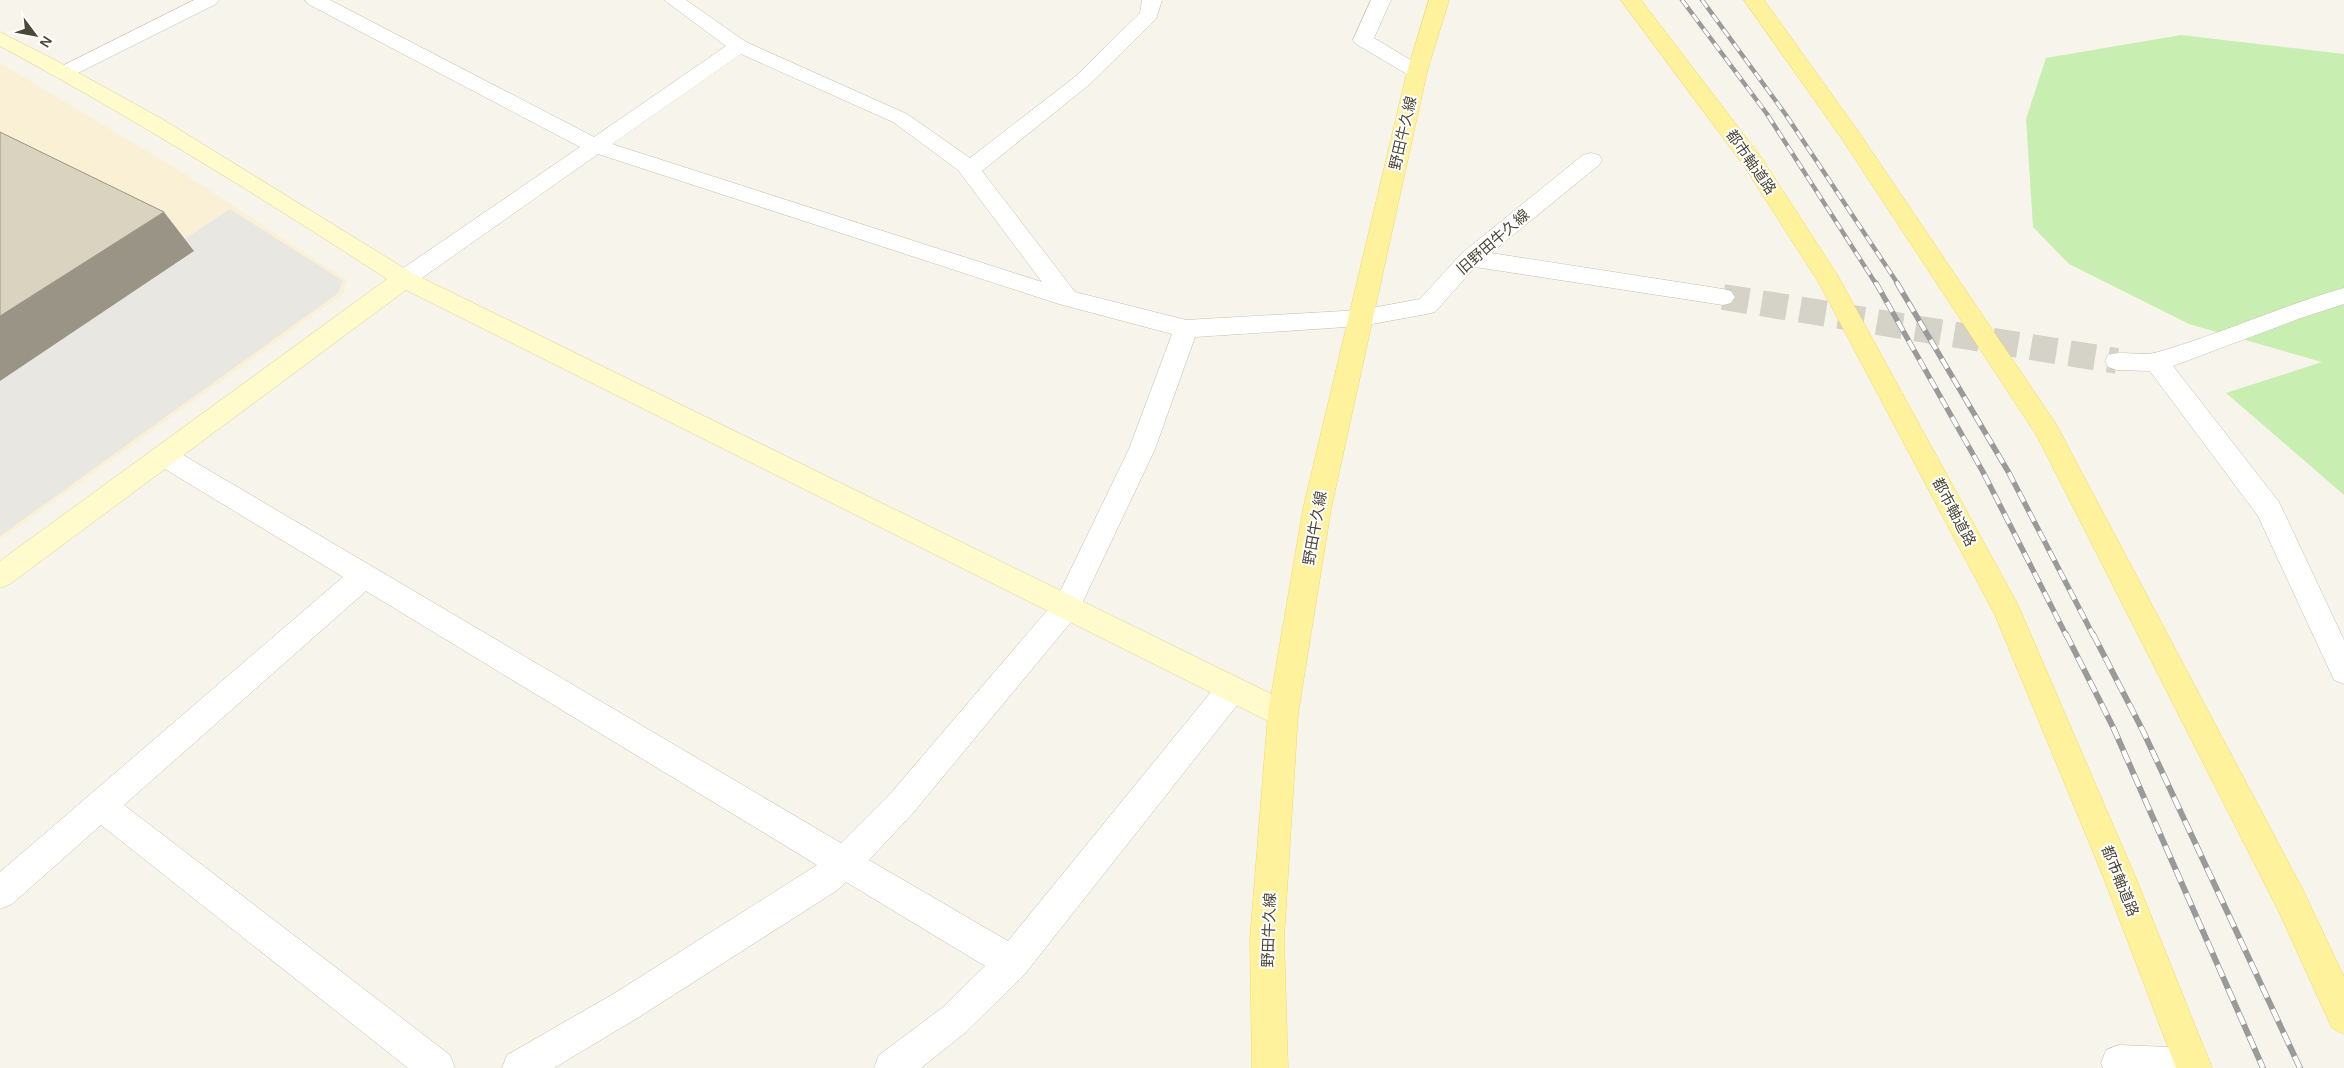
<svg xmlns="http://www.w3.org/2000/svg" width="2344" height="1068" viewBox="0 0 2344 1068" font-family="Arial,'Noto Sans JP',sans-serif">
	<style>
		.commercial { fill: #f9f0d5 }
		.green { fill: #c9eeb1 }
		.parking { fill: #e8e7e2 }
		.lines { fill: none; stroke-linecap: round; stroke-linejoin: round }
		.street-tunnel { stroke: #d5d2c7; stroke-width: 26; stroke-dasharray: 26 13; stroke-linecap: butt }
		.street-casing { stroke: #c3bfac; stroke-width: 1 }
		.secondary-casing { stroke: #dbd397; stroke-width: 1 }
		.primary-casing { stroke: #efdb60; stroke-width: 1 }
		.street { fill: #fff; fill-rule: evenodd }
		.secondary { fill: #fffbcd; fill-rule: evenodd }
		.primary { fill: #fff29c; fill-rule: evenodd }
		.rail-far2-casing { stroke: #9a9a9a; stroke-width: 4.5 }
		.rail-far1-casing { stroke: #9a9a9a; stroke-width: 5.5 }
		.rail-casing { stroke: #9a9a9a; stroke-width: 6 }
		.rail-far2 { stroke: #fff; stroke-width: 3; stroke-dasharray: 9; stroke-linecap: butt }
		.rail-far1 { stroke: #fff; stroke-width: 4; stroke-dasharray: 11; stroke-linecap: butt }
		.rail { stroke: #fff; stroke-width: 4.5; stroke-dasharray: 13; stroke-linecap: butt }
		.shaded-wall { fill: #999486 }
		.building { fill: #dad3bf; stroke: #999486 }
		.labels { text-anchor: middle; stroke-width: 4; stroke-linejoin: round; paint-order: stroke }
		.street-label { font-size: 15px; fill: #4c4737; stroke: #fff }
	</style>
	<rect width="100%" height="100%" fill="#f7f5eb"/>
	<path class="commercial" d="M0,63l177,106 170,111 -4,14 -343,246z"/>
	<path class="green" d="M2181,35l163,19v441l-118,-102 96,-31 -133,-38 -120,-60 -36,-37 -7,-108 20,-61z"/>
	<path class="parking" d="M230,209l113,72 -5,12 -338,243v-175z"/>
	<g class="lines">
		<path class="street-tunnel" d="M1723,297l394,64"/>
		<g class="street-casing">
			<path id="street" d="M194,0h25l-3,4 -144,72 -7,2 -7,-2 -3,-4 3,-4z
				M305,0h25l264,137 132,-91 -62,-46h22l60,42 161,72 63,44 106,-82 64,-63 2,-13h20l-6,19 -66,65 -108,87 93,121 111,28 175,-10 59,-11 42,-46 121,-98 8,-2 8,2 3,5 -3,5 -108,88 232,36 8,2 4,6 -4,6 -8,2 -248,-38 -40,45 -8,2 -66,12 -166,11 -40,112 -79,167 -163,197 -44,47 139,81 212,-260 11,-4 11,4 4,9 -4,9 -218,276 -58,57 -45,36h-47l5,-13 63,-47 43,-42 -139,-84 -10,9 -197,126 -85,51h-52l5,-13 108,-62 202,-128 -451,-274 -242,214 326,250 5,13h-47l-307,-243 -89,79 -12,5v-37l343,-295 -188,-114 -4,-7 4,-7 9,-3 9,3 668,394 50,-50 165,-193 73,-151 43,-115 -113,-30 -461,-150 -186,131 -8,2 -8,-2 -4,-6 4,-6 184,-126 -272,-143zM741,54l152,68 65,48 84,112 -430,-138z
				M1371,0h20l-17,38 50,30 3,4 -3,4 -7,2 -7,-2 -54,-32 -3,-4z
				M2344,288v16l-43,14 -128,48 106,136 65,138v44l-10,-4 -76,-164 -108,-145 -33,-1 -9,-3 -3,-6 3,-6c16,-5 34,2 50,-3 63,-18 123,-46 186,-64z
				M2119,1045l74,3 13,5 5,13 -1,2h-107l-2,-5 5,-13z"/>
		</g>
		<g class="secondary-casing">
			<path id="secondary" d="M0,32l59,30 103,57 250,154 882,432 4,9 -4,9 -11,4 -11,-4 -866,-433 -396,294 -10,4v-27l387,-282c-126,-82 -254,-161 -387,-233z"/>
		</g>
		<g class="primary-casing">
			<path id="primary" d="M1429,0h20l-22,72 -96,437 -33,205 -14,225 4,129h-36l-2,-129 18,-225 35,-205 104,-437z
				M1621,0h20l120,157 77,119 180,329 117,271 77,192h-36l-73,-192 -108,-261 -176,-332 -75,-117z
				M1744,0h20l94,131 198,293 247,466 41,87v57l-12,-6 -53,-116 -242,-476 -195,-297z"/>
		</g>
		<use href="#street" class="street"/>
		<use href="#secondary" class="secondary"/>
		<use href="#primary" class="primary"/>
		<g class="rail-far2-casing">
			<path id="rail-far2" d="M1682,0l85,114 109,170
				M1702,0l84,115 112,169"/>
		</g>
		<g class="rail-far1-casing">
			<path id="rail-far1" d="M1876,283l107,189 83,163
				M1897,283l112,190 84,162"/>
		</g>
		<g class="rail-casing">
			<path id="rail" d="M2066,634l47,93 150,341
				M2093,634l50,97 157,337"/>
		</g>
		<use href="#rail-far2" class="rail-far2"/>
		<use href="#rail-far1" class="rail-far1"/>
		<use href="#rail" class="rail"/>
	</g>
	<path class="shaded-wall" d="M164,212l30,39 -194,130v-65z"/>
	<path class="building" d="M0,132l164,80 -164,104z"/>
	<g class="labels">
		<g class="street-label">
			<text transform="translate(1403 133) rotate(-77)" y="5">野田牛久線</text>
			<text transform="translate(1751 162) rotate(55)" y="5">都市軸道路</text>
			<text transform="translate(1493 242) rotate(-41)" y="5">旧野田牛久線</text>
			<text transform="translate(1954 512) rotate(62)" y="5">都市軸道路</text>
			<text transform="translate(1315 528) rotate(-80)" y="5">野田牛久線</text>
			<text transform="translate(2120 881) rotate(68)" y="5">都市軸道路</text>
			<text transform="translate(1269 930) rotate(-88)" y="5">野田牛久線</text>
		</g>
	</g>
	<g transform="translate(35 35) rotate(122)" stroke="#ffffff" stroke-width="4" paint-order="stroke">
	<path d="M0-4L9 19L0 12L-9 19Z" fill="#4c4737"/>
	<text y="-8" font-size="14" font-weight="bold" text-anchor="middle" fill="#4c4737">N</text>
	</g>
</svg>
